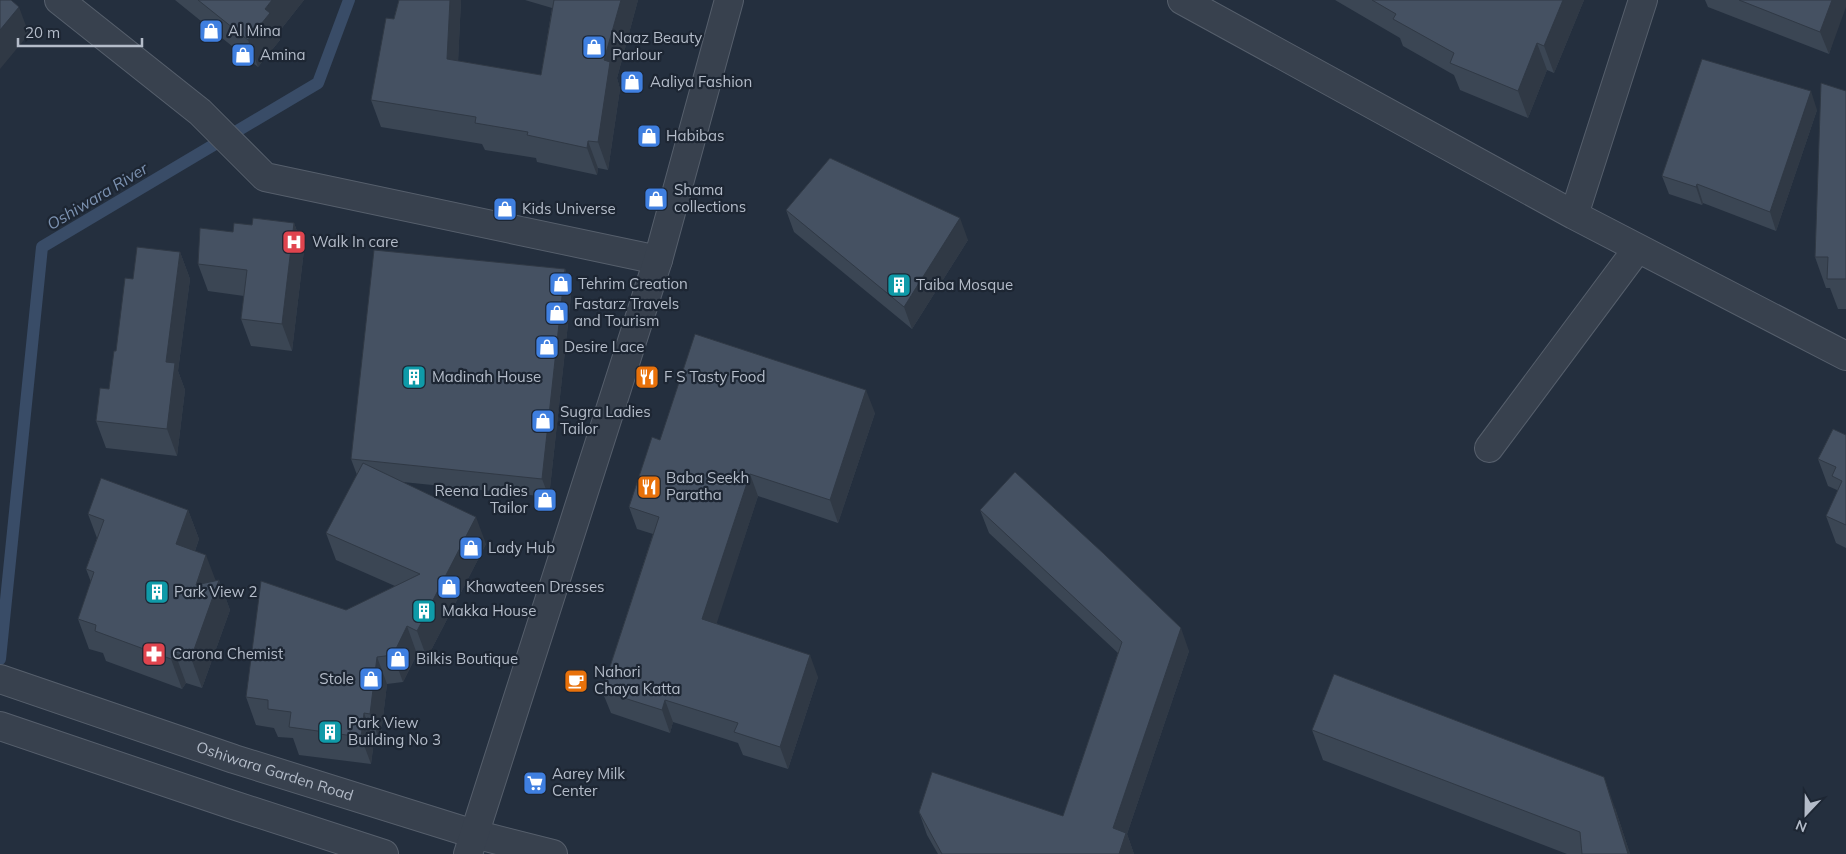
<svg xmlns="http://www.w3.org/2000/svg" width="1846" height="854" viewBox="0 0 1846 854" font-family="Mulish,sans-serif">
	<style>
		.lines { fill: none; stroke-linecap: round; stroke-linejoin: round }
		.stream { stroke: #394c67; stroke-width: 12 }
		.minor-casing { stroke: #565f6c; stroke-width: 30 }
		.tertiary-casing { stroke: #565f6c; stroke-width: 30 }
		.minor { stroke: #38414e; stroke-width: 28 }
		.tertiary { stroke: #38414e; stroke-width: 28 }
		.wall { fill: #3b4654 }
		.shaded-wall { fill: #303945 }
		.building { fill: #455162; stroke: #303945 }
		.labels { text-anchor: middle; stroke-width: 4.5; stroke-linejoin: round; paint-order: stroke }
		.poi-label { font-size: 15px; fill: #b4bcc9; stroke: #1d2633; text-anchor: start }
		.street-label { font-size: 15px; fill: #b4bcc9; stroke: #1d2633 }
		.water-label { font-size: 16px; font-style: italic; fill: #7c92b1; stroke: #1d2633 }
	</style>
	<rect width="100%" height="100%" fill="#242f3e"/>
	<g class="lines">
		<path class="stream" d="M0,659l42,-412 276,-164 31,-83"/>
		<g class="minor-casing">
			<path id="minor" d="M59,0l141,112 65,65 393,83
				M1182,0l392,215 272,141
				M1574,215l69,-215
				M1489,448l149,-200"/>
		</g>
		<g class="tertiary-casing">
			<g id="tertiary">
				<path id="s1" d="M0,679l234,80 240,75 79,20"/>
				<path d="M0,726l230,78 154,50"/>
				<path d="M468,854l190,-594 71,-260"/>
			</g>
		</g>
		<use href="#minor" class="minor"/>
		<use href="#tertiary" class="tertiary"/>
	</g>
	<path class="wall" d="M175,0h129l-26,33 2,7 -22,27z
		M399,0h62l-3,61 83,14 11,-67 -27,-8h113l-21,78 3,11 -12,81 -10,-2 -1,7 -60,-13 -1,-4 -51,-8 -3,-6 -101,-17 -10,-27z
		M1335,0h249l-30,73 -7,-3 -19,48 -68,-28 -6,-15 -51,-29 -3,-8z
		M1705,0h141l-17,54 -121,-47z
		M1846,91v218h-8l-8,-21h-4l-11,-31z
		M1817,110l-41,121 -73,-28 -1,2 -33,-11 -7,-18z
		M786,210l182,30 -56,89 -118,-97z
		M294,223l10,27 -12,101 -41,-5 -10,-27 3,-23 -36,-5 -10,-27 35,-32 19,-7z
		M180,252l10,27 -12,92 7,19 -8,66 -71,-8 -10,-27 13,-32 24,-110z
		M565,269l7,18 -23,210 -146,-15 83,62 -59,114 -10,-4 -14,28 -16,2 -7,58 -6,-1 -3,23 -72,-9 -6,-17 -15,-1 -4,-9 -18,-3 -10,-28 149,-111 -59,-26 -10,-27 31,-58 -6,-16z
		M875,413l-37,110 -80,-27 -42,127 102,54 -30,92 -45,-14 -5,-12 -65,-21 -3,11 -59,-20 -9,-22 51,-157 -16,-5 -8,-22 31,-67z
		M1846,435v113l-10,-5 -10,-27 11,-24v-2l-9,-4 -10,-27z
		M188,510l11,29 -4,12 21,30 3,-1 11,30 -28,78 -16,-5 -4,6 -76,-28 -3,-8 -14,-4 -11,-30 13,-37 -5,-13 11,-31 -9,-24z
		M980,510l209,141 -62,183 7,20h-196l-11,-19 -8,-23 144,4 55,-163 -129,-120z
		M1312,730l303,78 15,46h-63l-244,-94z"/>
	<path class="shaded-wall" d="M272,0h32l-26,33 2,7 -22,27 -10,-27 17,-31z
		M450,0h11l-4,86 -10,-27z
		M621,0h17l-21,78 3,11 -12,81 -10,-28 6,-82z
		M1563,0h21l-30,73 -10,-27z
		M1832,0h14v7l-17,47 -9,-22z
		M19,7l10,27 -29,35v-39z
		M1537,43l10,27 -19,48 -10,-27z
		M1811,91l6,19 -41,121 -6,-19z
		M588,141l10,27 -1,7 -10,-27z
		M1697,184l6,19 -1,2 -6,-18z
		M960,218l8,22 -56,89 -8,-22z
		M294,223l10,27 -12,101 -10,-27z
		M180,252l10,27 -12,92 7,19 -8,66 -10,-27 -1,-67z
		M565,269l7,18 -23,210 -7,-18z
		M866,390l9,23 -37,110 -8,-23z
		M750,474l8,22 -47,145 -9,-22z
		M188,510l11,29 -12,35 -11,-30z
		M476,517l10,27 -59,114 -10,-27z
		M206,555l11,29 2,-4 11,30 -28,78 -11,-30 5,-73z
		M407,626l10,28 -14,28 -10,-27z
		M1181,628l8,23 -62,183 7,20h-15l-6,-26z
		M175,653l11,30 -4,6 -11,-30z
		M810,655l8,22 -30,92 -8,-22z
		M377,657l10,27 -7,58 -10,-28z
		M665,700l8,22 -3,11 -8,-23z
		M364,713l10,28 -3,23 -10,-27z
		M1604,777l11,31 15,46h-2z"/>
	<path class="building" d="M0,0h11l8,7 -19,23z
		M198,0h74l-7,9 5,4 -22,27z
		M399,0h51l-3,59 94,16 13,-75h67l-17,60 6,2 -12,80 -10,-1 -1,7 -60,-13 1,-3 -53,-9 1,-6 -105,-17 15,-82 8,1z
		M1372,0h191l-19,46 -7,-3 -19,48 -68,-28 4,-10 -61,-34 3,-5z
		M1739,0h93l-12,32z
		M1702,59l109,32 -41,121 -73,-28 -1,3 -34,-11z
		M1821,83l25,8v188h-19l1,-22h-13z
		M830,158l130,60 -56,89 -118,-97z
		M253,218l41,5 -12,101 -41,-5 6,-49 -49,-6 2,-36 33,4 1,-9 18,2z
		M137,247l43,5 -14,110 9,1 -8,66 -71,-8 4,-33 9,1 5,-38h2l9,-73 8,1z
		M374,250l191,19 -23,210 -191,-20z
		M695,334l171,56 -36,110 -80,-26 -48,145 108,36 -30,92 -46,-15 4,-9 -73,-23 -3,10 -60,-19 57,-174 -30,-10 23,-70 8,3z
		M1833,429l13,6v90l-20,-9 16,-35 -10,-5 4,-9 -18,-8z
		M363,463l113,54 -59,114 -10,-5 -14,29 -16,2 -7,57 -6,-1 -3,24 -72,-10 2,-15 -23,-3v-9l-22,-3 15,-116 85,29 74,-36 -94,-41z
		M1015,472l88,81 78,75 -68,200 13,5 -7,21h-177l-23,-42 13,-40 131,44 59,-174 -142,-132z
		M101,478l87,32 -12,34 30,11 -10,30 23,-5 -28,78 -16,-5 -4,6 -76,-28 1,-6 -18,-6 16,-47 -8,-3 18,-49 -16,-6z
		M1334,674l270,103 24,77h-46l-2,-22 -268,-102z"/>
	<defs>
		<g id="shop-square" transform="scale(1.25)"><rect x="-9" y="-9" width="18" height="18" rx="4" fill="#3f7fe0" stroke="#1d2633"/><path d="M-5-2.5h2.3a2.7 3.5 0 0 1 5.4 0H5L5.5 6h-11ZM-1.5-2.5h3a1.5 2.3 0 0 0-3 0Z" fill="#fff"/></g>
		<g id="hospital-square" transform="scale(1.25)"><rect x="-9" y="-9" width="18" height="18" rx="4" fill="#e0444e" stroke="#1d2633"/><path d="M-5-5h3v3.5h4V-5h3V5h-3V1.5h-4V5h-3Z" fill="#fff"/></g>
		<g id="building-square" transform="scale(1.25)"><rect x="-9" y="-9" width="18" height="18" rx="4" fill="#0f9aa8" stroke="#1d2633"/><path d="M-4-6H4V6H1V3H-1V6H-4ZM-2.5-4.3h1.7v1.8h-1.7ZM.8-4.3h1.7v1.8H.8ZM-2.5-1h1.7V.8h-1.7ZM.8-1h1.7V.8H.8Z" fill="#fff"/></g>
		<g id="restaurant-square" transform="scale(1.25)"><rect x="-9" y="-9" width="18" height="18" rx="4" fill="#e8710a" stroke="#1d2633"/><path d="M-5-6h1v4h1v-4h1v4h1v-4h1v5L-1.5 .5V6h-2V.5L-5-1ZM5-6V6H3V1.5H1.5Q1.5-4 5-6Z" fill="#fff"/></g>
		<g id="pharmacy-square" transform="scale(1.25)"><rect x="-9" y="-9" width="18" height="18" rx="4" fill="#e0444e" stroke="#1d2633"/><path d="M-2-6h4v4h4v4h-4v4h-4v-4h-4v-4h4Z" fill="#fff"/></g>
		<g id="cafe-square" transform="scale(1.25)"><rect x="-9" y="-9" width="18" height="18" rx="4" fill="#e8710a" stroke="#1d2633"/><path d="M-5.5-4.5H6V0H3Q3 3.5 0 3.5H-2.5Q-5.5 3.5-5.5 0ZM3-3.2v2h1.7v-2ZM-6 4.5H4V6H-6Z" fill="#fff"/></g>
		<g id="supermarket-square" transform="scale(1.25)"><rect x="-9" y="-9" width="18" height="18" rx="4" fill="#3f7fe0" stroke="#1d2633"/><path d="M-6-5.5h2.5l.6 2H6L4.5 2H-2.5L-4.4-4H-6ZM-1.5 3.2a1.3 1.3 0 1 0 .1 0ZM3 3.2a1.3 1.3 0 1 0 .1 0Z" fill="#fff"/></g>
	</defs>
	<g fill-rule="evenodd">
		<use href="#shop-square" x="211" y="31"/>
		<use href="#shop-square" x="594" y="47"/>
		<use href="#shop-square" x="243" y="55"/>
		<use href="#shop-square" x="632" y="82"/>
		<use href="#shop-square" x="649" y="136"/>
		<use href="#shop-square" x="656" y="199"/>
		<use href="#shop-square" x="505" y="209"/>
		<use href="#hospital-square" x="294" y="242"/>
		<use href="#shop-square" x="561" y="284"/>
		<use href="#building-square" x="899" y="285"/>
		<use href="#shop-square" x="557" y="313"/>
		<use href="#shop-square" x="547" y="347"/>
		<use href="#building-square" x="414" y="377"/>
		<use href="#restaurant-square" x="647" y="377"/>
		<use href="#shop-square" x="543" y="421"/>
		<use href="#restaurant-square" x="649" y="487"/>
		<use href="#shop-square" x="545" y="500"/>
		<use href="#shop-square" x="471" y="548"/>
		<use href="#shop-square" x="449" y="587"/>
		<use href="#building-square" x="157" y="592"/>
		<use href="#building-square" x="424" y="611"/>
		<use href="#pharmacy-square" x="154" y="654"/>
		<use href="#shop-square" x="398" y="659"/>
		<use href="#shop-square" x="371" y="679"/>
		<use href="#cafe-square" x="576" y="681"/>
		<use href="#building-square" x="330" y="732"/>
		<use href="#supermarket-square" x="535" y="783"/>
	</g>
	<g class="labels">
		<g class="poi-label">
			<text x="228" y="36">Al Mina</text>
			<text x="612" y="43">Naaz Beauty<tspan x="612" dy="17">Parlour</tspan></text>
			<text x="260" y="60">Amina</text>
			<text x="650" y="87">Aaliya Fashion</text>
			<text x="666" y="141">Habibas</text>
			<text x="674" y="195">Shama<tspan x="674" dy="17">collections</tspan></text>
			<text x="522" y="214">Kids Universe</text>
			<text x="312" y="247">Walk In care</text>
			<text x="578" y="289">Tehrim Creation</text>
			<text x="916" y="290">Taiba Mosque</text>
			<text x="574" y="309">Fastarz Travels<tspan x="574" dy="17">and Tourism</tspan></text>
			<text x="564" y="352">Desire Lace</text>
			<text x="432" y="382">Madinah House</text>
			<text x="664" y="382">F S Tasty Food</text>
			<text x="560" y="417">Sugra Ladies<tspan x="560" dy="17">Tailor</tspan></text>
			<text x="666" y="483">Baba Seekh<tspan x="666" dy="17">Paratha</tspan></text>
			<text x="528" y="496" text-anchor="end">Reena Ladies<tspan x="528" dy="17">Tailor</tspan></text>
			<text x="488" y="553">Lady Hub</text>
			<text x="466" y="592">Khawateen Dresses</text>
			<text x="174" y="597">Park View 2</text>
			<text x="442" y="616">Makka House</text>
			<text x="172" y="659">Carona Chemist</text>
			<text x="416" y="664">Bilkis Boutique</text>
			<text x="594" y="677">Nahori<tspan x="594" dy="17">Chaya Katta</tspan></text>
			<text x="354" y="684" text-anchor="end">Stole</text>
			<text x="348" y="728">Park View<tspan x="348" dy="17">Building No 3</tspan></text>
			<text x="552" y="779">Aarey Milk<tspan x="552" dy="17">Center</tspan></text>
		</g>
		<g class="street-label">
			<text dy="5" stroke="none"><textPath href="#s1" startOffset="290">Oshiwara Garden Road</textPath></text>
		</g>
		<g class="water-label">
			<text transform="translate(97 196) rotate(-31)" y="6">Oshiwara River</text>
		</g>
	</g>
	<g transform="translate(1806 814) rotate(202)" stroke="#1d2633" stroke-width="4" paint-order="stroke">
	<path d="M0-4L9 19L0 12L-9 19Z" fill="#b4bcc9"/>
	<text y="-8" font-size="14" font-weight="bold" text-anchor="middle" fill="#b4bcc9">N</text>
	</g>
	<path d="M18 38v8h124v-8" fill="none" stroke="#b4bcc9" stroke-width="2.5"/>
	<text x="25" y="38" font-size="15" fill="#b4bcc9" stroke="#1d2633" stroke-width="4" paint-order="stroke">20 m</text>
</svg>
